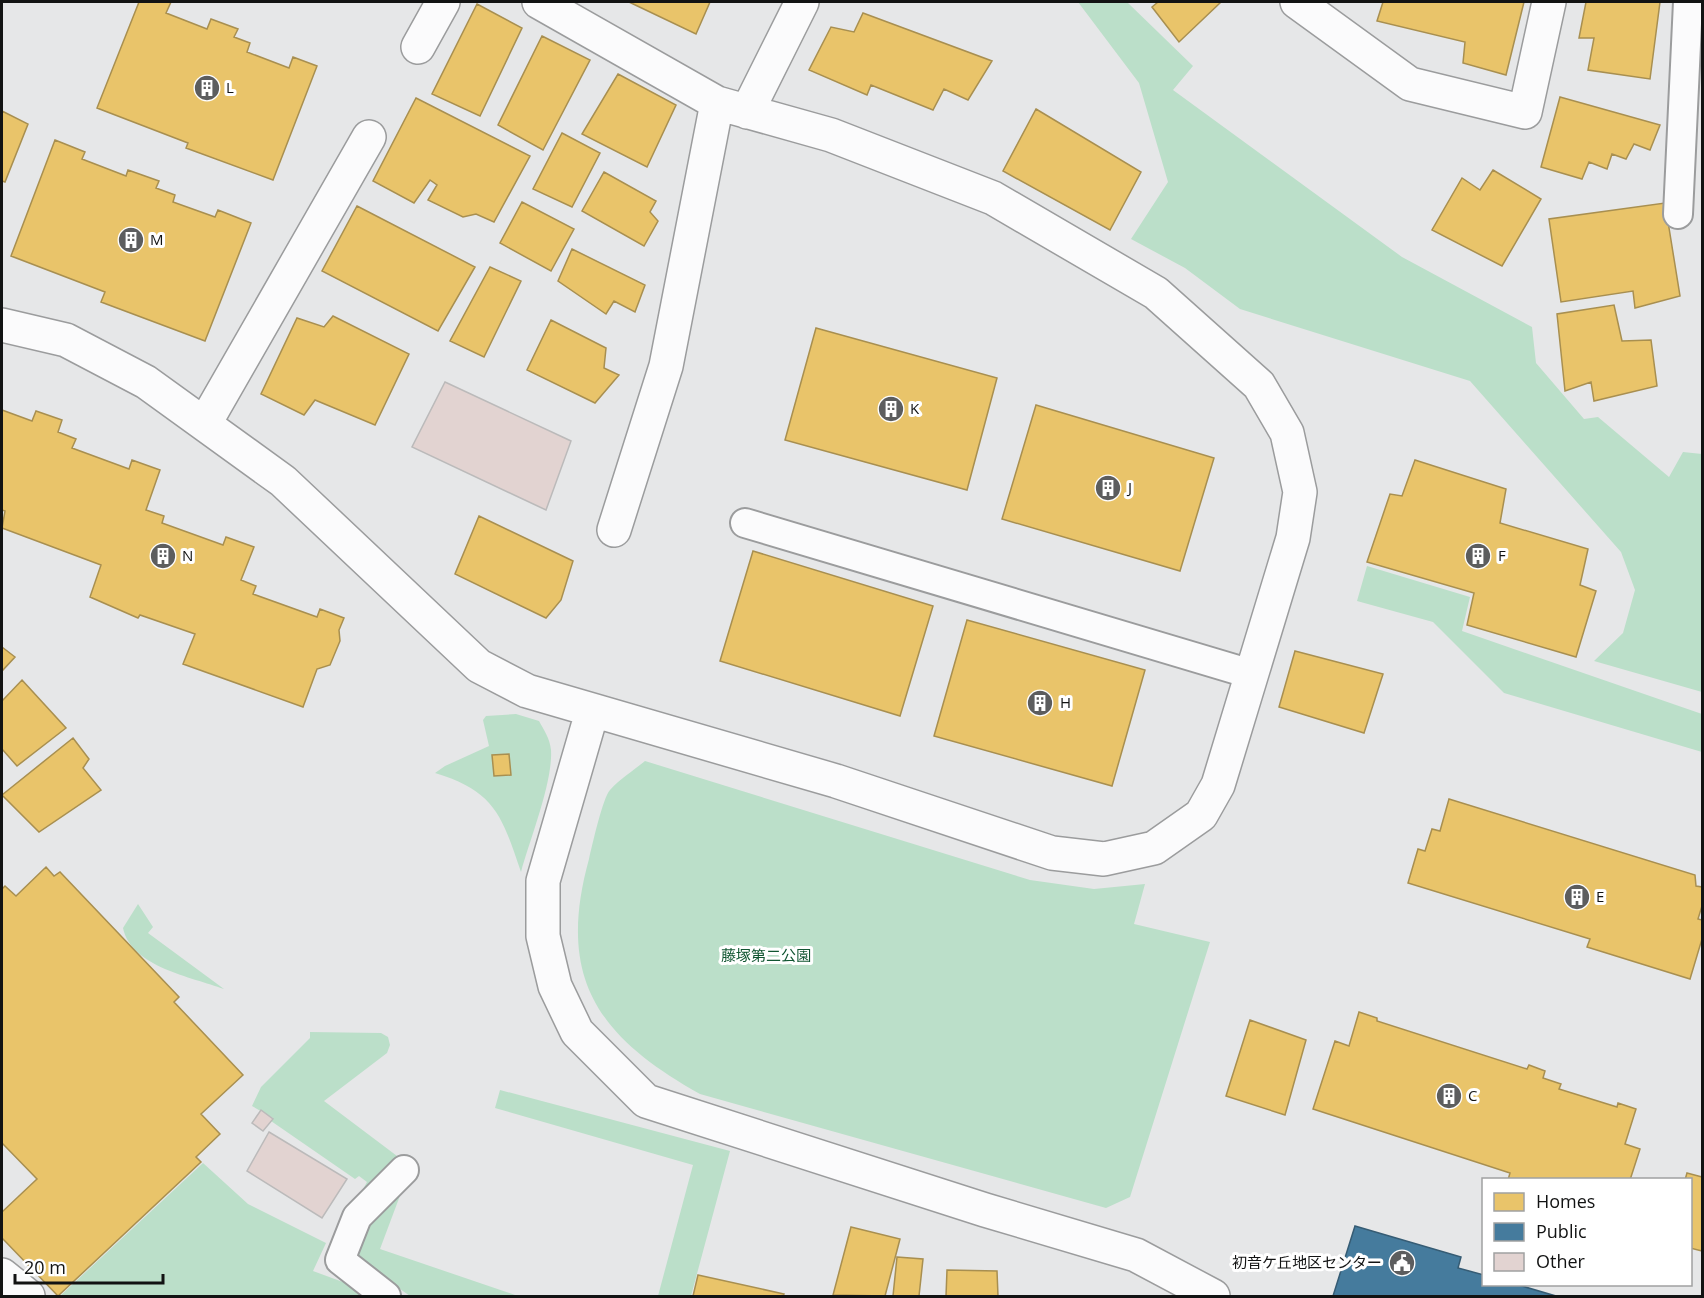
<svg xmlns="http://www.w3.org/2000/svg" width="1704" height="1298" viewBox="0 0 1704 1298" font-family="'Open Sans','Noto Sans JP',sans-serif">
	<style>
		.green { fill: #bbdfc9 }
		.homes { fill: #e9c46a; stroke: #a88f50; stroke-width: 1.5 }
		.public { fill: #457b9d; stroke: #365c74; stroke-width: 1.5 }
		.building { fill: #e2d3d1; stroke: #bbbaba; stroke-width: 1.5 }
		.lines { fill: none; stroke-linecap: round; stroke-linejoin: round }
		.lane-casing { stroke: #9b9c9d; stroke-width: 32 }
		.street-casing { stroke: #9b9c9d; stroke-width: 36 }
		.lane { stroke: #fbfbfc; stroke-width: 28 }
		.street { stroke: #fbfbfc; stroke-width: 33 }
		.labels { text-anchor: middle; stroke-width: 6; stroke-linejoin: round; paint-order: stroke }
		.poi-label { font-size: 15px; fill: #121313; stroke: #fff; text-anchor: start }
		.park-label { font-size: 15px; fill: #105531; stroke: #fff }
	</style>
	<rect width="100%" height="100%" fill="#e6e7e8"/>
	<path class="green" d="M1078,2h49l66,64 -20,24 229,167 130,70 4,36 48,56 14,-2 71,60 14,-25 19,2v238l-108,-31 29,-28 12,-43 -14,-38 -151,-171 -230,-72 -55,-41 -54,-29 37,-57 -29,-99z
		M1367,566l103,31 -8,34 240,83v38l-198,-59 -71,-71 -76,-21z
		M516,714l23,7c5,9 11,18 12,29 2,32 -21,89 -30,122 -19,-56 -26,-81 -86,-99l10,-7 44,-20 -6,-26 3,-4z
		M645,761l385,119 64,9 51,-5 -11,40 76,18 -80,255 -24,11 -406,-114c-102,-57 -144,-116 -111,-235 3,-13 14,-62 21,-69 10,-11 24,-20 35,-29z
		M138,904l15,23 -5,6 76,56c-32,-12 -93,-22 -101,-61z
		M310,1032l71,1 7,4 2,8 -3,8 -63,48 77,58 -49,50 15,-27 -8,-6 -4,3 -84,-58 2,-3 -21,-12 9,-19 49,-49z
		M500,1090l230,61 -39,145h-33l35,-131 -198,-57z
		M203,1163l45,41 78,39 -13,28 38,14 16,11h-307z
		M407,1177l-27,72 138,47h-108l-44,-31 -9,-13 2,-17z"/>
	<path class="homes" d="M139,2h32l-5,11 41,16 4,-10 27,10 -4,8 16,6 -3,9 42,16 4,-11 24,9 -44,114 -87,-32 2,-5 -91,-35z
		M629,2h81l-14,32z
		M1158,2h63l-42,40 -27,-35z
		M1383,2h141l-18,73 -43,-12 2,-21 -88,-21z
		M1586,2h74l-10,77 -62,-9 6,-32h-15z
		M477,4l45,24 -42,88 -48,-22z
		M863,13l129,48 -24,39 -24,-11 -11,21 -62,-25 -4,10 -58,-25 22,-43 23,5z
		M542,36l48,24 -47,90 -45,-25z
		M618,74l58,31 -29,62 -65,-33z
		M1560,97l100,28 -10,25 -16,-6 -8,15 -14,-5 -5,15 -18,-7 -7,17 -41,-12z
		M416,98l114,58 -36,66 -18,-8 -13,3 -35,-17 9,-15 -7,-5 -16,23 -41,-22z
		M1036,109l105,63 -31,58 -107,-59z
		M2,111l26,13 -23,58 -3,-1z
		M562,133l38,20 -28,54 -39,-18z
		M55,140l30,12 -3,7 44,17 2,-6 31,11 -3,7 19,7 -2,7 42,15 3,-7 33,13 -46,118 -104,-39 4,-10 -94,-36z
		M1493,170l48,29 -39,67 -70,-36 30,-52 18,12z
		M604,172l52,29 -6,11 8,9 -14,25 -62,-35z
		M522,202l52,27 -23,42 -51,-28z
		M1665,203l15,93 -45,12 -2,-17 -72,11 -12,-83z
		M357,206l118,61 -37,64 -116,-60z
		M572,249l73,36 -10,27 -21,-11 -8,13 -48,-33z
		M490,267l31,14 -37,76 -34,-16z
		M1614,305l8,36 29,-1 6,46 -63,15 -3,-19 -26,9 -8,-77z
		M333,316l76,38 -34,71 -60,-25 -11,15 -43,-21 36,-76 27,9z
		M551,320l55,28 -2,20 15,7 -24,28 -68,-33z
		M816,328l181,50 -30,112 -182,-50z
		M1036,405l178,53 -34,113 -178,-52z
		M2,410l30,11 4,-10 26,9 -4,12 18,7 -4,9 57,21 3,-9 28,10 -14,40 18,6 -2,7 61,22 3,-8 28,10 -13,33 15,6 -3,8 64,23 3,-8 24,9 -5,12 1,11 -10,24 -13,4 -14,38 -120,-43 12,-30 -55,-19 -2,3 -48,-21 11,-32 -99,-37 3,-17 -3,-1z
		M1415,460l91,29 -6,34 88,26 -8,36 16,6 -20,66 -109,-32 7,-32 -107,-31 23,-68 12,2z
		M479,516l94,45 -12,39 -15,18 -91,-44z
		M753,551l180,55 -33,110 -180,-55z
		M967,620l178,50 -33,116 -178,-50z
		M2,647l13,10 -13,14z
		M1295,651l88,23 -19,59 -85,-26z
		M22,680l44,48 -49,38 -15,-17v-48z
		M73,738l16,21 -6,9 18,22 -62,42 -37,-37z
		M509,754l2,21 -17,1 -2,-21z
		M1449,799l246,76 1,11 6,1v19l-4,13 4,1v19l-12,40 -103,-32 3,-8 -182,-56 10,-34 7,2 7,-22 8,2z
		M46,867l8,9 6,-4 119,125 -5,5 69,73 -42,39 19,20 -24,23 5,5 -143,134 -56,-58v-26l35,-33 -35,-36v-254l3,-3 11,10z
		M1359,1012l18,6v3l150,48 2,-4 16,6 -2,7 18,6 -2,5 58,18 1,-4 18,6 -11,35 15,5 -10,31h-122l2,-7 -197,-64 22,-68 14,5z
		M1250,1020l56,20 -21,75 -59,-19z
		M1687,1173l15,4v-2v76l-12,-3v-68h-5z
		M851,1227l49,12 -15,57 -52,-1z
		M897,1257l26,2 -4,37h-26z
		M947,1270l50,1 1,25h-52z
		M698,1275l86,19 -1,2h-90z"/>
	<path class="public" d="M1355,1226l106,31 -3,11 26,7v9h31l41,12h-223z"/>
	<path class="building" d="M445,382l126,59 -25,69 -134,-63z
		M261,1110l12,9 -10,12 -11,-8z
		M269,1132l78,47 -25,39 -75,-47z"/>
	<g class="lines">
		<g class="lane-casing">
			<path id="lane" d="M1678,214l10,-212
				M745,523l506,151
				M386,1296l-46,-36 17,-43 47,-47"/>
		</g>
		<g class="street-casing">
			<path id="street" d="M1297,2l113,82 115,28 24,-110
				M418,47l25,-45
				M747,112l55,-110
				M2,325l64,15 80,42 137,99 196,185 48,25 309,90 216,72 52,6 50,-11 47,-33 17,-30 75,-247 7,-46 -13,-59 -28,-48 -103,-92 -163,-95 -162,-63 -114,-32 -178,-101
				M205,423l164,-286
				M614,530l52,-164 51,-263
				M592,712l-49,169v55l12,50 22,46 69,69 339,109 151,45 77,41
				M2,1275l26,21"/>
		</g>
		<use href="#lane" class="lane"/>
		<use href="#street" class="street"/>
	</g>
	<defs>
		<g id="building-disc" transform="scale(1.35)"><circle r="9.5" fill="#5c5d5e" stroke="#fff"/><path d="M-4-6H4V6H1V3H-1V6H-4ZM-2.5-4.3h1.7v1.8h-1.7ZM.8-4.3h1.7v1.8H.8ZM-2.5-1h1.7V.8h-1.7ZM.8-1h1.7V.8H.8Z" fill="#fff"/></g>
		<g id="civic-disc" transform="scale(1.35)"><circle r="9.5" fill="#5c5d5e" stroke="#fff"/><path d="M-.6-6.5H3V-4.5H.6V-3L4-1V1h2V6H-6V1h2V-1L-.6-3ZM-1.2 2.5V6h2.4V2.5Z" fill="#fff"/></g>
	</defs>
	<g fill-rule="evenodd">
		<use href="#building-disc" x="207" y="88"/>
		<use href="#building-disc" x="131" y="240"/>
		<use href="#building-disc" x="891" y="409"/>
		<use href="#building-disc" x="1108" y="488"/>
		<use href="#building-disc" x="163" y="556"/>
		<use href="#building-disc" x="1478" y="556"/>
		<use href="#building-disc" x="1040" y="703"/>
		<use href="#building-disc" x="1577" y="897"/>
		<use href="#building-disc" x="1449" y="1096"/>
		<use href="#civic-disc" x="1402" y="1263"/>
	</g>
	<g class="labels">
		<g class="poi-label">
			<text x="226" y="93">L</text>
			<text x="150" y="245">M</text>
			<text x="910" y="414">K</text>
			<text x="1128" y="493">J</text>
			<text x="182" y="561">N</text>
			<text x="1498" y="561">F</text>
			<text x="1060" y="708">H</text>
			<text x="1596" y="902">E</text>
			<text x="1468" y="1101">C</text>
			<text x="1382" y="1268" text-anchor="end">初音ケ丘地区センター</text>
		</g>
		<g class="park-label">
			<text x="766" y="961">藤塚第二公園</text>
		</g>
	</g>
	<rect width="1704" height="1298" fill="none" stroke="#121313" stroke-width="6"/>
	<rect x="1482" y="1178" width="210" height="108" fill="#ffffff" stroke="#a0a1a1" stroke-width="1.5"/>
	<rect x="1494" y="1193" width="30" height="18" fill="#e9c46a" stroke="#a0a1a1" stroke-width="1.5"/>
	<text x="1536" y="1208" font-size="18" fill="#121313">Homes</text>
	<rect x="1494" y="1223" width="30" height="18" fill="#457b9d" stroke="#a0a1a1" stroke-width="1.5"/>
	<text x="1536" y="1238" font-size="18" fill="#121313">Public</text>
	<rect x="1494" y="1253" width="30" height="18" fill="#e2d3d1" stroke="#a0a1a1" stroke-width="1.5"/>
	<text x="1536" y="1268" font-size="18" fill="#121313">Other</text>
	<path d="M15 1274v9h148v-9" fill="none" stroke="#121313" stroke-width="3"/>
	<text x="24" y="1274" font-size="18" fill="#121313" stroke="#ffffff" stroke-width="4.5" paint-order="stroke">20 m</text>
</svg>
